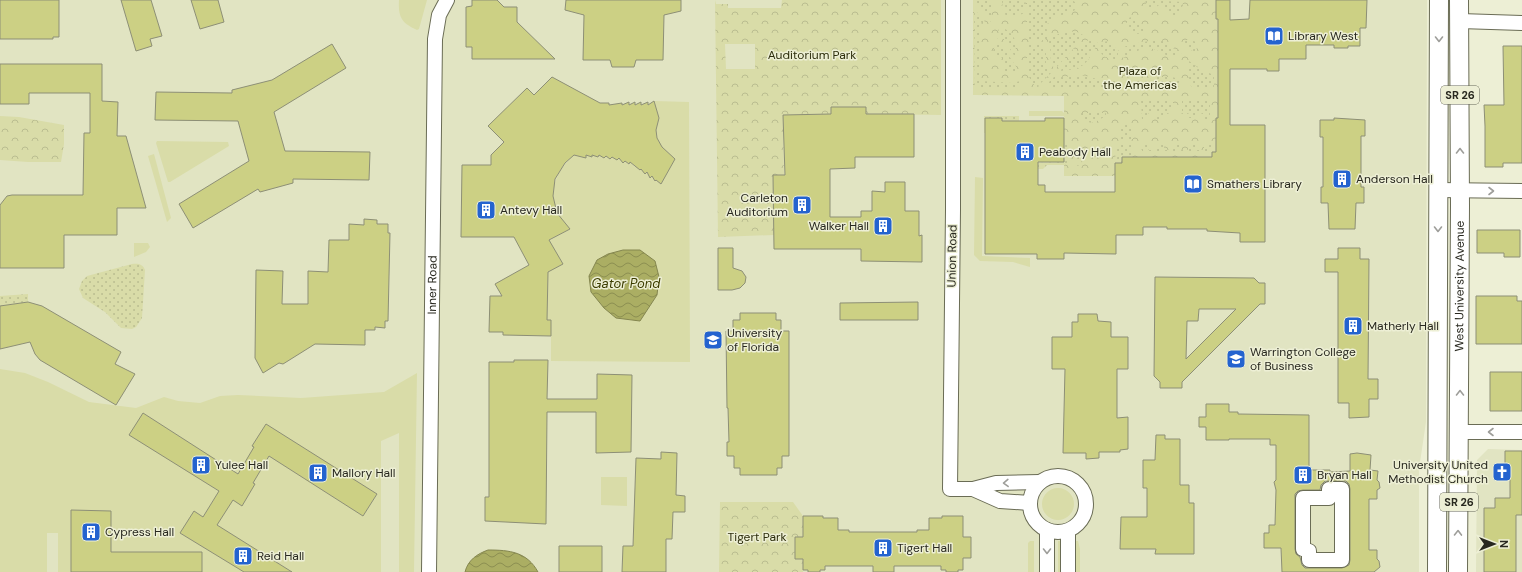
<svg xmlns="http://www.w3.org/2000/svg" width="1522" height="572" viewBox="0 0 1522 572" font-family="'DM Sans',sans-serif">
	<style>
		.built { fill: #e1e4c2 }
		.grass { fill: #d9dca8; fill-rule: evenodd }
		.park { fill: url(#park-crowns); fill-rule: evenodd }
		.garden { fill: url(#garden-dots) }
		.water { fill: url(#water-waves); stroke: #84864f }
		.building { fill: #ccd084; stroke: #8d8f76; fill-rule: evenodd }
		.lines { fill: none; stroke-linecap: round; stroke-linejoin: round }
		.minor-casing { stroke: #6a6c55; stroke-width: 16 }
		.major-casing { stroke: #6a6c55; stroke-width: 20 }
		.minor { stroke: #fff; stroke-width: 14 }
		.major { stroke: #fff; stroke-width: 18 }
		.oneway { stroke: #9e9e9a }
		.labels { text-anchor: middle; stroke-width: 3; stroke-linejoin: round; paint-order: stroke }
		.shield { fill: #edefd5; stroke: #636456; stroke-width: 1 }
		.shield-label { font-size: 11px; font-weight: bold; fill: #28281f }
		.poi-label { font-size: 12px; fill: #28281f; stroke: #edefd5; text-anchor: start }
		.park-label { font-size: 12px; fill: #2c2d0b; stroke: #edefd5 }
		.street-label { font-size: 12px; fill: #28281f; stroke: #edefd5 }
		.water-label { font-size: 13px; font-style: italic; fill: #3c3d00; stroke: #edefd5 }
	</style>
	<defs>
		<pattern id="park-crowns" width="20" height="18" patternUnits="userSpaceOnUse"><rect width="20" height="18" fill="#d9dca8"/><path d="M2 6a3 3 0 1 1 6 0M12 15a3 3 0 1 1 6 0" fill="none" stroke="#babd90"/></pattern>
		<pattern id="garden-dots" width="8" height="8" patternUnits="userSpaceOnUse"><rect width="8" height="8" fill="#d9dca8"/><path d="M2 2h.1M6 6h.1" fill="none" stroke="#babd90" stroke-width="1.8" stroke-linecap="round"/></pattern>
		<pattern id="water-waves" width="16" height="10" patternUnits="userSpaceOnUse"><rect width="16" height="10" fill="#abae63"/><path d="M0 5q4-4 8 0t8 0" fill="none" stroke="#8b8e51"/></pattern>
	</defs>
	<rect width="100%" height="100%" fill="#edefd5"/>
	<path class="built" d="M0,0h1427l-1,422 -7,47v103h-1419z
		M1488,449l34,1v122h-46l1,-112z"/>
	<path class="grass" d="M399,0h28l-8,29 -2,1c-15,-7 -19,-12 -18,-30z
		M654,101l35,1 1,260 -139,-1v-41h-6v-5h2l1,-36 -8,-33 30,-17c-26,-25 -20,-53 5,-75l11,3v-2l6,2v-2l6,2 1,-2 5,3 2,-2 4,3 2,-2 5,3 2,-2 4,4 2,-1 3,3 2,-2 5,5 1,-1 11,6 3,6 2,-2 3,5 1,-1 5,4 14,-25 -13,-12 -5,-9 -1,-8 3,-12zM623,250h17l17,45 -17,26 -10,-1 -22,-66z
		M1029,111h33l5,5h-38z
		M157,141l71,1 1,4 -59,36h-2l-12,-39z
		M154,154l17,64 -4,4 -19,-66z
		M975,177l8,1 -1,78 48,2v9l-17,-5 -33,-1 -6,-6z
		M134,243h14l2,4 -4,5 -12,5z
		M0,369l25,4 23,9 41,20 47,6 28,-11 14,4 22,2 20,-7 18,-1 63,3 83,-6 33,-19 -3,199h-15v-139l-18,8v131h-89l-82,-51 23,-21 9,5 13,-21 -9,-6 13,-5 10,-17 94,60 14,-21 -111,-71 -13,22 9,6 -24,22 -95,-61 -13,22 95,60 -12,5 -10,17 -9,-6 -14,22 64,39h-42l-91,-20v-41l-39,-1 -1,62h-13v-39h-11v39h-47z
		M601,477h26v29l-26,-1z
		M1042 504a16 16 0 1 1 32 0a16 16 0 1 1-32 0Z
		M1030,541h4v31h-6v-29z
		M1058,541h3v31h-3z
		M1074,541h4l2,8v23h-6z"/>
	<path class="park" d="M715,0l1,4h12v4h53l1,-8h159v115l-75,-1v-7h-34l-1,7 -48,1 1,60h-11l1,60 -56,2zM725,44h30v25h-29z
		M973,0h243v19h2v99h-2v34l-4,5h-90l-7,19h-51v-80l-91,-1z
		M0,116l19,1 45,8v19l-3,18h-33l-28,-2z
		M720,502h73l10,14v21l-8,1v20l8,1v13h-84z"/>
	<path class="garden" d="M1073,0l4,5 -3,6c-10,3 -20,6 -28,14l2,13 -4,3 -4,-2h-13v-38z
		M1145,0l38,2 -2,11 -4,4 -7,-2 -11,-10 -4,3 -7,1z
		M977,1h15l-1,21 -14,-19z
		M1002,1h22v12l-8,4 -10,-1 -3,-6z
		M974,8l11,14 -5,1 1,58 31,2 9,-2v7h-46z
		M1130,17l16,12c-6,6 -11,6 -18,3l-3,-8z
		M1002,27c14,8 15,14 13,30l-17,-27z
		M1064,31l13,1 8,4 -30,33 -4,-5 -1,-19 -3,-2 4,-5z
		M997,38l20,30 -2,4c-6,2 -8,1 -12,-3 4,-10 -2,-14 -11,-14z
		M1089,39l9,4c-12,21 -12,26 -38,28z
		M1160,39l16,11 1,-1 6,3c-15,12 -21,-4 -36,-4 -8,0 -17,6 -24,10v-11l15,-4z
		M1189,39l7,3 1,4 -1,8 -14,-12z
		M1109,41l3,5 6,2v11c-9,0 -16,-1 -19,-10l3,-7z
		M1027,44h12l7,5v17l6,6 -16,16 -9,-14z
		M1189,61l18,13 1,-2 6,4v11h-22l-3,-4z
		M1077,75l10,1 16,5 15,-1 1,7h-71v-4l7,-7 10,1z
		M1157,77h15l10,3v4l-3,2 -55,1 -1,-7 27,-1z
		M1141,101h32v12h-9v6h-7v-6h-9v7h-6z
		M1182,101h28v18h-5l-1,-6h-8v5h-7v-5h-7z
		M1078,113h28v3c-15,8 -14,10 -28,-1z
		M984,116h35v5h-17v-3h-16l-1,15h-1z
		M1119,124h14v15h-14z
		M1142,143h6v7h9v-7h7v7h8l1,-7 6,1 1,6h8l1,-7h6l1,7h8v-7h7v10l-69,-1z
		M1132,144v13h-10v6h-7l1,-18z
		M1064,145h5v15l-4,5h-18l-4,4h-9l1,-6 29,-1z
		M1075,149l11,8 -8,9 -2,-1z
		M132,264c6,-1 11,0 13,6l-3,48 -6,9 -4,2 -11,-1 -16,-16 -22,-14 -4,-9 3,-8 5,-5z
		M28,294v8l-28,4v-10z"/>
	<path class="water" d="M623,250h17l15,11 4,16 -2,18 -17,26 -24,-3 -12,-10 -13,-16 -2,-16 8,-16 11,-6z
		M488,550c22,0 39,2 50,22h-73c3,-12 12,-18 23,-22z"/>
	<path class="building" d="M0,0h59v37h-6v2h-53z
		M121,0h30l11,36 -12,3 2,7 -16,5z
		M191,0h27l6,22 -24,7z
		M472,0h25l7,7h13v15l38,37h-83v-12h-6v-40l6,-1z
		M566,0h115v11l-17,4 -1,45h-27l-2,7h-22l-2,-7h-27l1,-45 -19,-5z
		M1216,0h14v20l19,-1 1,-19h117l-1,28h-6v18h-12v2h-14v-3h-28v14h-27v12h-12v-2h-37v56h35v117h-25v-9l-33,-2v-2h-40v-2h-24v8h-27v19l-52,-1v6h-27v-5h-52v-136h17v3h43v-3h19v44h-26v23h7v7h70v-29h7v-6h90v-5h4v-34h2v-99h-2z
		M332,44l14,24 -72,44 11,39 85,1 -1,28 -76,-1v4l-33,9 -2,-3 -65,39 -14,-24 70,-43 -11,-40 -83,-1 1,-28 76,1v-3l40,-10z
		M1503,46h19v117h-19v4h-18v-41l-1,-21h20z
		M0,64h102v37l16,1 -1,34h9l20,72h-29v27h-53v33h-64v-63l7,-9 5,-1h71l1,-62h6v-40h-61v11h-29z
		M552,77l48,26h9v2l13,-2v2l7,-3v3l6,-3v3l6,-3v3l7,-3v3l6,-4 5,17 -3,12 1,8 5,9 13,12 -14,25 -5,-4 -1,1 -3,-5 -2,2 -3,-6 -2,2 -4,-5 -1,1 -10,-8 -1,2 -4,-3 -2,2 -4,-5 -2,2 -5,-3 -2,2 -4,-3 -2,2 -5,-3 -1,2 -6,-2v2l-6,-2v3l-12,-3 -9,8 -10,16 -2,17 4,17 13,16 -21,11 14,24 -15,8 -1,48h4v16l-48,-1v-3h-14l1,-36h12l-7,-12 34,-19 -15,-28h-53l1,-72h29v-10l13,-13 -16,-16 39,-38 7,7z
		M831,107h35v7h48v43h-59v11l-25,1v48h31v-6h11v-20l13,1v-10h20v29h14v25l3,-1v27l-61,-1v-12h-87l-1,-74h12l-2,-60 48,-1z
		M1334,118l31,2v16h-4v51h3v16h-8l-1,26h-26l-1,-26h-7v-16h2v-50h-3v-17h14z
		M364,219l13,1v4h11v9h2l-2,88h-3v7l-10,-1v3h-10v15l-50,-1 -32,20 -4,-1 -16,10 -8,-15 1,-88 27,1 -1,33h26v-33l20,1 1,-32h20v-16l15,1z
		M1477,230h43v27h-16v-4h-27z
		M718,248h15v20l9,3 4,6 -1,6 -5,5 -8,2h-14z
		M1338,248h22v11h9l-1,120h10v20h-9v18l-20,1v-15h-11v-131h-13v-13h13z
		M1155,277l99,1 5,5h6v21h-5l-78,78v6h-22v-6l-6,-6zM1199,309h37l-50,50 1,-38h11z
		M1476,296h41v5h5v43h-46z
		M28,302l14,4 79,46 -6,12 20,10 -19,31 -76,-45 -5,-6 -5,-12 -30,7v-43z
		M918,302v18h-78v-17z
		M740,313h36v7h5v11h8v125h-7v12h-5v7h-37v-7h-6v-12h-7v-14h2l-1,-34h-1l-1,-77h7v-11h7z
		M1078,314h19l1,7 13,1v15h17v32h-11v49l11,-1v32l-8,1v2h-21v6l-13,1v-6h-23l2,-84h-13v-32h20v-15h6z
		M514,360h34l-1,39h50v-25l35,1 -1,77 -35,1v-41h-49l-1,112 -61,-3v-24h4v-135h25z
		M1490,372h32v39h-32z
		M1206,404h23v8h9v2l71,1v55h21v2l20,-1v-17l7,-1 14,2 -1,15 8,1 -1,9 2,2 1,6 -3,2v9h-8v51h8v9l2,2 1,6 -6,5h-92l-1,-24h-17v-15h5v-8h6l1,-35 -2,-8 2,-2v-35h-6v-6h-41v1h-23v-13h-7v-10h7zM1325,481h21l3,3 1,5v71l-1,5 -7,3h-37l-3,-3 -2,-8 -4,-3 -1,-5v-55l3,-3 5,-1h17l1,-5z
		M143,413l95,61 16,-27 -2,-1 14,-22 111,70 -14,22 -94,-60 -16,27 2,1 -13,22 -9,-6 -16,25 75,47h-48l-64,-39 14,-22 9,6 16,-26 -90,-56z
		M1156,435h9v4h15v46h9v18h5v51h-39l1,-5h-36l1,-32h26v-29h-4v-28h12z
		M1505,451h17v64h-6v57h-32v-64h11v-10h15v-30l-5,-1z
		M661,452l16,1 -1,42 9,1v16h-12l-1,27h-6v33h-44l1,-26h10l3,-88 25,1z
		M71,510l40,1v41h91v20h-131z
		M803,516h20v2h15v12h11v2h68v-2h12v-12h13v-2h21v21h8v21h-8v12h-5v2h-12v-2h-5v-4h-47v6h-21v-6h-48v4h-5v2h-12v-2h-5v-11h-8v-22h8z
		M559,546h43v26h-43z"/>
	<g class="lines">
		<g class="minor-casing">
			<g id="minor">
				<path d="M953,0v210l-3,279h23l23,-6 44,-1"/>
				<path d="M1460,21l62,2"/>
				<path d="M1438,190l84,1"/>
				<path d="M1459,432h63"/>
				<circle cx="1058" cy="504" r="28"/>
				<path d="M973,489l27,12 30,2"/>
				<path d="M1329,489h13v71h-33v-9l-6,-2v-51h26z"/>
				<path d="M1068,531v41"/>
				<path id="s1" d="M429,572l6,-533 4,-24 8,-15"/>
				<path d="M1047,572v-42"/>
			</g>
		</g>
		<g class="major-casing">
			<g id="major">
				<path d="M1437,572l2,-572"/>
				<path id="s2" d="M1458,572l2,-367 -1,-205"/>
			</g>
		</g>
		<use href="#minor" class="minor"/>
		<use href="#major" class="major"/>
	</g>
	<defs><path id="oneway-chevron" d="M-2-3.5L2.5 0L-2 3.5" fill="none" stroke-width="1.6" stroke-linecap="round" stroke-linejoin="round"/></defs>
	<g class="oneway">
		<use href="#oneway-chevron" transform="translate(1439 39) rotate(90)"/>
		<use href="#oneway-chevron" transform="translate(1460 151) rotate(-90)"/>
		<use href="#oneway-chevron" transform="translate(1491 191)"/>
		<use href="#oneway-chevron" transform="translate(1438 229) rotate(90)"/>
		<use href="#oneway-chevron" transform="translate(1460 393) rotate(-90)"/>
		<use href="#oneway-chevron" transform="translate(1491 432) rotate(-180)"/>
		<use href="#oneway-chevron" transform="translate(1006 483) rotate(178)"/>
		<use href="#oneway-chevron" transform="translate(1458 533) rotate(-89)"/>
		<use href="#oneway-chevron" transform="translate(1047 551) rotate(90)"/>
	</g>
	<defs>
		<g id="library-square" transform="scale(1)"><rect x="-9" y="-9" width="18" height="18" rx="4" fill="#2463cf" stroke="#edefd5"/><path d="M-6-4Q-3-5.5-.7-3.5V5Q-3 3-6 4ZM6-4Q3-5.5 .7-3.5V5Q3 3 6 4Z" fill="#fff"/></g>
		<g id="building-square" transform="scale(1)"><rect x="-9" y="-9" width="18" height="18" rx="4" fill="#2463cf" stroke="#edefd5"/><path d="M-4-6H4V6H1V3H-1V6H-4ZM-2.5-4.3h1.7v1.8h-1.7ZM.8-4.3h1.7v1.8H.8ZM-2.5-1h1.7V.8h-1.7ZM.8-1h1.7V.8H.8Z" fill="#fff"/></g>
		<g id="university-square" transform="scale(1)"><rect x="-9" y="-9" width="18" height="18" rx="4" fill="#2463cf" stroke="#edefd5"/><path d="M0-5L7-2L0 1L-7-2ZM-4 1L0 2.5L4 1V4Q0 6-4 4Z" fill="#fff"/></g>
		<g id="church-square" transform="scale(1)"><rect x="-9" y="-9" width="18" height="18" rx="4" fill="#2463cf" stroke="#edefd5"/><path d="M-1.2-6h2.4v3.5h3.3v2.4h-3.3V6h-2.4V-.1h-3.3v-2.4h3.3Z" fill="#fff"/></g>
	</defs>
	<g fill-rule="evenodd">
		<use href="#library-square" x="1274" y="36"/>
		<use href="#building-square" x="1025" y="152"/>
		<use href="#building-square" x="1342" y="179"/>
		<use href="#library-square" x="1193" y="184"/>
		<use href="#building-square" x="802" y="205"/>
		<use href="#building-square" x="486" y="210"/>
		<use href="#building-square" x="883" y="226"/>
		<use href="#building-square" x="1353" y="326"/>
		<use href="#university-square" x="713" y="340"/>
		<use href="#university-square" x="1236" y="359"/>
		<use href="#building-square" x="201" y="465"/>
		<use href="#church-square" x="1502" y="472"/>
		<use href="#building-square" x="318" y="473"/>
		<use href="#building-square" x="1303" y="475"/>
		<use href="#building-square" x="91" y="532"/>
		<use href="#building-square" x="883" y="548"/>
		<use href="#building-square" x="243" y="556"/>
	</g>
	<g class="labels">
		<g class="shield">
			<rect x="1441" y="86" width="38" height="18" rx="3"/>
			<rect x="1440" y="493" width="38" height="18" rx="3"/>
		</g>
		<g class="shield-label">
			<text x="1460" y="99">SR 26</text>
			<text x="1459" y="506">SR 26</text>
		</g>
		<g class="poi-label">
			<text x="1288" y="40">Library West</text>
			<text x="1039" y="156">Peabody Hall</text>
			<text x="1356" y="183">Anderson Hall</text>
			<text x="1207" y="188">Smathers Library</text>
			<text x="788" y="202" text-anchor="end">Carleton<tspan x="788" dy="14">Auditorium</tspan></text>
			<text x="500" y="214">Antevy Hall</text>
			<text x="869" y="230" text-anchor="end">Walker Hall</text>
			<text x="1367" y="330">Matherly Hall</text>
			<text x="727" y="337">University<tspan x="727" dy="14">of Florida</tspan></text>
			<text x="1250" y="356">Warrington College<tspan x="1250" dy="14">of Business</tspan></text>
			<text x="215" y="469">Yulee Hall</text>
			<text x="1488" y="469" text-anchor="end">University United<tspan x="1488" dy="14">Methodist Church</tspan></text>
			<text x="332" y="477">Mallory Hall</text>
			<text x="1317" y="479">Bryan Hall</text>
			<text x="105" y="536">Cypress Hall</text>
			<text x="897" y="552">Tigert Hall</text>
			<text x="257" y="560">Reid Hall</text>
		</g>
		<g class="park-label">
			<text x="812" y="59">Auditorium Park</text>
			<text x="1140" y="75">Plaza of<tspan x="1140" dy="14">the Americas</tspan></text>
			<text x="757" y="541">Tigert Park</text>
		</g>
		<g class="street-label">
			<text transform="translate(952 256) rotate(-89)" y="4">Union Road</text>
			<text dy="4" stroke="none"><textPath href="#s1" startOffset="287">Inner Road</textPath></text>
			<text dy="4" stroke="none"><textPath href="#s2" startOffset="286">West University Avenue</textPath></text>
		</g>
		<g class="water-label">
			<text x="626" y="288">Gator Pond</text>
		</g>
	</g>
	<g transform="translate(1494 544) rotate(90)" stroke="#edefd5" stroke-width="3" paint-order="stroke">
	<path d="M0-3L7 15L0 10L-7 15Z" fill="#28281f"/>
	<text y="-6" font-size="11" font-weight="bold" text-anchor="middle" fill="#28281f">N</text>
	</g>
</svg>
